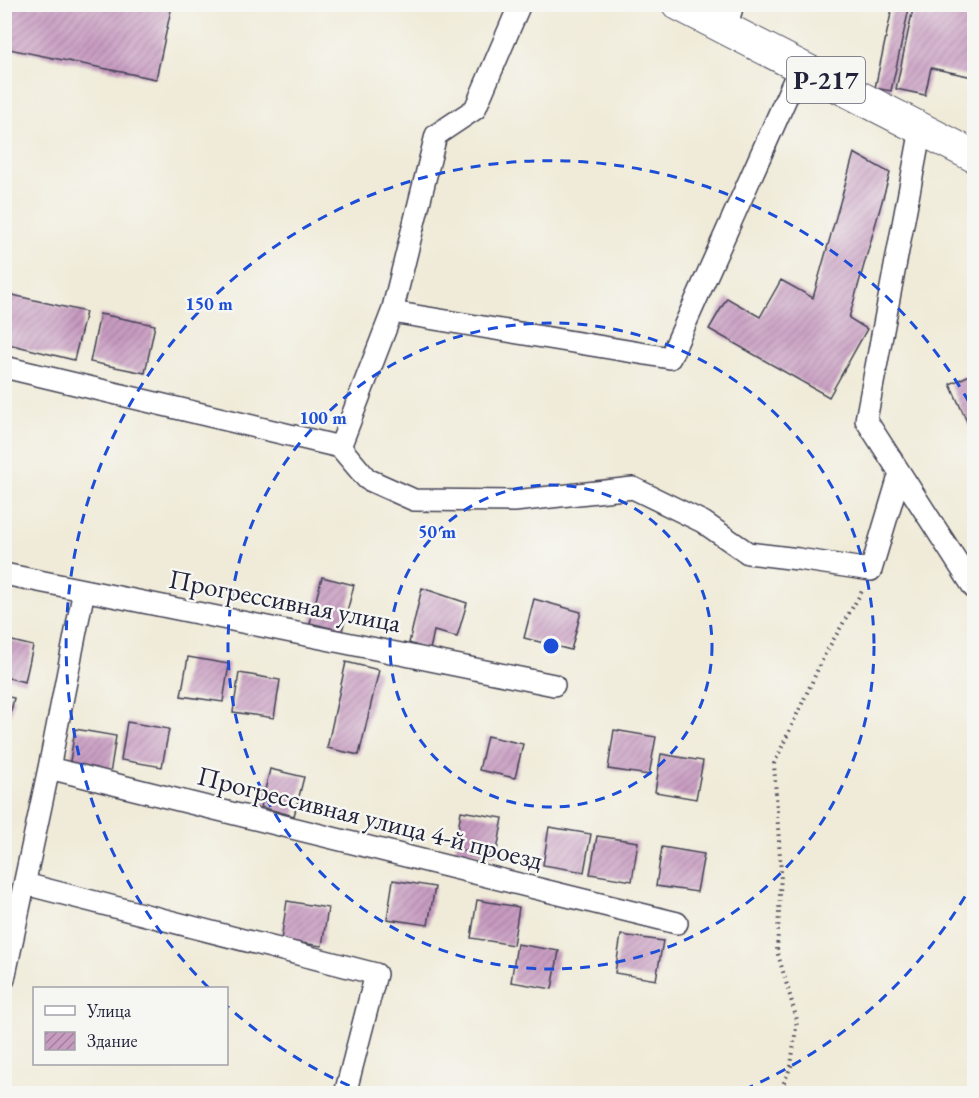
<svg xmlns="http://www.w3.org/2000/svg" width="979" height="1098" viewBox="0 0 979 1098" font-family="'EB Garamond',serif">
	<style>
		.building { fill: url(#building-hatch) }
		.lines { fill: none; stroke-linecap: round; stroke-linejoin: round }
		.minor-casing { stroke: #414053; stroke-width: 24 }
		.highway-casing { stroke: #414053; stroke-width: 34 }
		.path { stroke: #414053; stroke-width: 4; stroke-dasharray: 1.5 4.5; stroke-linecap: butt }
		.minor { stroke: #fff; stroke-width: 21 }
		.highway { stroke: #fff; stroke-width: 32 }
		.ring { fill: none; stroke: #1d4ed8; stroke-width: 3; stroke-dasharray: 10 8 }
		.labels { text-anchor: middle; stroke-width: 5; stroke-linejoin: round; paint-order: stroke }
		.shield { fill: #f6f6f2; stroke: #626272; stroke-width: 1.5 }
		.shield-label { font-size: 26px; font-weight: bold; fill: #22223b }
		.street-label { font-size: 27px; fill: #22223b; stroke: #f6f6f2 }
		.centre { fill: #1d4ed8; stroke: #f6f6f2; stroke-width: 3 }
		.ring-label { font-size: 18px; text-anchor: middle; font-weight: bold; fill: #1d4ed8; stroke: #f6f6f2; stroke-width: 5; stroke-linejoin: round; paint-order: stroke }
	</style>
	<defs>
		<pattern id="building-hatch" width="6" height="6" patternUnits="userSpaceOnUse" patternTransform="scale(1.5)"><rect width="6" height="6" fill="#c89bc1"/><path d="M-1 1l2-2M0 6l6-6M5 7l2-2" fill="none" stroke="#a27e9e"/></pattern>
	</defs>
	<rect width="100%" height="100%" fill="#f6f6f2"/>
	<filter id="ink" filterUnits="userSpaceOnUse"><feTurbulence type="fractalNoise" baseFrequency=".0167" numOctaves="2"/><feDisplacementMap in="SourceGraphic" scale="12" xChannelSelector="R" yChannelSelector="G"/><feConvolveMatrix kernelMatrix="1 2 1 2 8 2 1 2 1" color-interpolation-filters="sRGB"/></filter>
	<filter id="wash" filterUnits="userSpaceOnUse"><feTurbulence type="fractalNoise" baseFrequency=".008" numOctaves="4" result="noise"/><feDisplacementMap in="SourceGraphic" scale="24" xChannelSelector="R" yChannelSelector="G"/><feGaussianBlur stdDeviation="1.35" result="paint"/><feColorMatrix in="noise" values="0 0 0 0 0 0 0 0 0 0 0 0 0 0 0 0 0 1.4 0 .05"/><feComposite in="paint" operator="in"/></filter>
	<g filter="url(#wash)">
		<rect width="100%" height="100%" fill="#f0ebd8"/>
		<g id="blocks">
			<path class="building" d="M893,4h17l-19,87 -16,-3z
				M914,4h60l-1,73 -42,-9 -6,27 -29,-6z
				M4,5h168l-16,74 -152,-31z
				M854,153l36,20 -41,145 18,11 -38,68 -120,-68 18,-31 33,19 21,-37 32,18z
				M4,293l82,19 -12,48 -70,-17z
				M100,314l55,11 -10,48 -55,-11z
				M974,373v64l-24,-53z
				M322,577l32,8 -12,46 -32,-8z
				M422,588l45,15 -10,34 -23,-6 -4,19 -21,-7z
				M534,599l47,13 -10,38 -47,-12z
				M4,639l29,7 -8,36 -21,-5z
				M188,657l41,7 -6,38 -42,-6z
				M346,662l33,8 -20,85 -32,-7z
				M239,673l41,7 -6,38 -41,-6z
				M4,696l10,2 -7,31h-3z
				M127,722l42,7 -7,38 -41,-7z
				M75,729l41,7 -6,38 -41,-6z
				M614,730l42,7 -7,38 -41,-6z
				M487,736l36,8 -8,34 -36,-8z
				M661,754l42,7 -7,38 -41,-7z
				M270,769l34,8 -10,39 -33,-9z
				M461,811l42,7 -7,38 -41,-6z
				M549,827l42,7 -7,38 -41,-7z
				M597,836l41,6 -6,39 -42,-7z
				M662,847l42,7 -7,38 -41,-6z
				M393,880l42,7 -7,38 -41,-6z
				M477,900l42,7 -6,38 -42,-7z
				M287,901l41,7 -6,38 -41,-6z
				M621,935l42,6 -7,39 -41,-7z
				M517,944l42,7 -7,38 -41,-7z"/>
		</g>
	</g>
	<g filter="url(#ink)">
		<use href="#blocks" fill-opacity="0" stroke="#414053" stroke-width="1.5"/>
		<g class="lines">
			<g class="minor-casing">
				<path id="minor" d="M726,29l7,-25
					M921,129l-55,291 108,168
					M392,312l44,-177 39,-26 45,-105
					M4,367l336,80 52,-135 278,46 130,-291
					M340,447l27,32 47,21 100,1 119,-13 70,34 45,31 50,6 73,11 29,-97
					M4,574l550,111
					M49,768l628,155
					M25,884l351,90 -31,120
					M4,979l45,-211 35,-178"/>
			</g>
			<g class="highway-casing">
				<path id="highway" d="M678,4l296,152"/>
			</g>
			<path class="path" d="M779,1094l12,-28 6,-46 -20,-69 4,-78 -7,-109 51,-110 39,-66"/>
			<use href="#minor" class="minor"/>
			<use href="#highway" class="highway"/>
		</g>
	</g>
	<g class="ring">
		<circle cx="551" cy="646" r="161"/>
		<circle cx="551" cy="646" r="323"/>
		<path d="M974 881A484 484 0 0 1 736 1093M366 1093A484 484 0 0 1 227 1006M209 988A484 484 0 1 1 974 411"/>
	</g>
	<g class="labels">
		<rect class="shield" x="787" y="57" width="78" height="46" rx="4.5"/>
		<g class="shield-label">
			<text x="826" y="89">Р-217</text>
		</g>
		<g class="street-label">
			<text transform="translate(285 601) rotate(11)" y="9">Прогрессивная улица</text>
			<text transform="translate(370 818) rotate(14)" y="9">Прогрессивная улица 4-й проезд</text>
		</g>
	</g>
	<circle cx="551" cy="646" r="9" class="centre"/>
	<g class="ring-label">
		<text x="209" y="310">150 m</text>
		<text x="323" y="424">100 m</text>
		<text x="437" y="538">50 m</text>
	</g>
	<rect width="979" height="1098" fill="none" stroke="#f6f6f2" stroke-width="24"/>
	<rect x="33" y="987" width="195" height="78" fill="#f6f6f2" stroke="#a1a1a9" stroke-width="1.5"/>
	<rect x="45" y="1006" width="30" height="9" fill="#ffffff" stroke="#a1a1a9" stroke-width="1.5"/>
	<text x="87" y="1017" font-size="18" fill="#22223b">Улица</text>
	<rect x="45" y="1032" width="30" height="18" fill="url(#building-hatch)" stroke="#a1a1a9" stroke-width="1.5"/>
	<text x="87" y="1047" font-size="18" fill="#22223b">Здание</text>
</svg>
